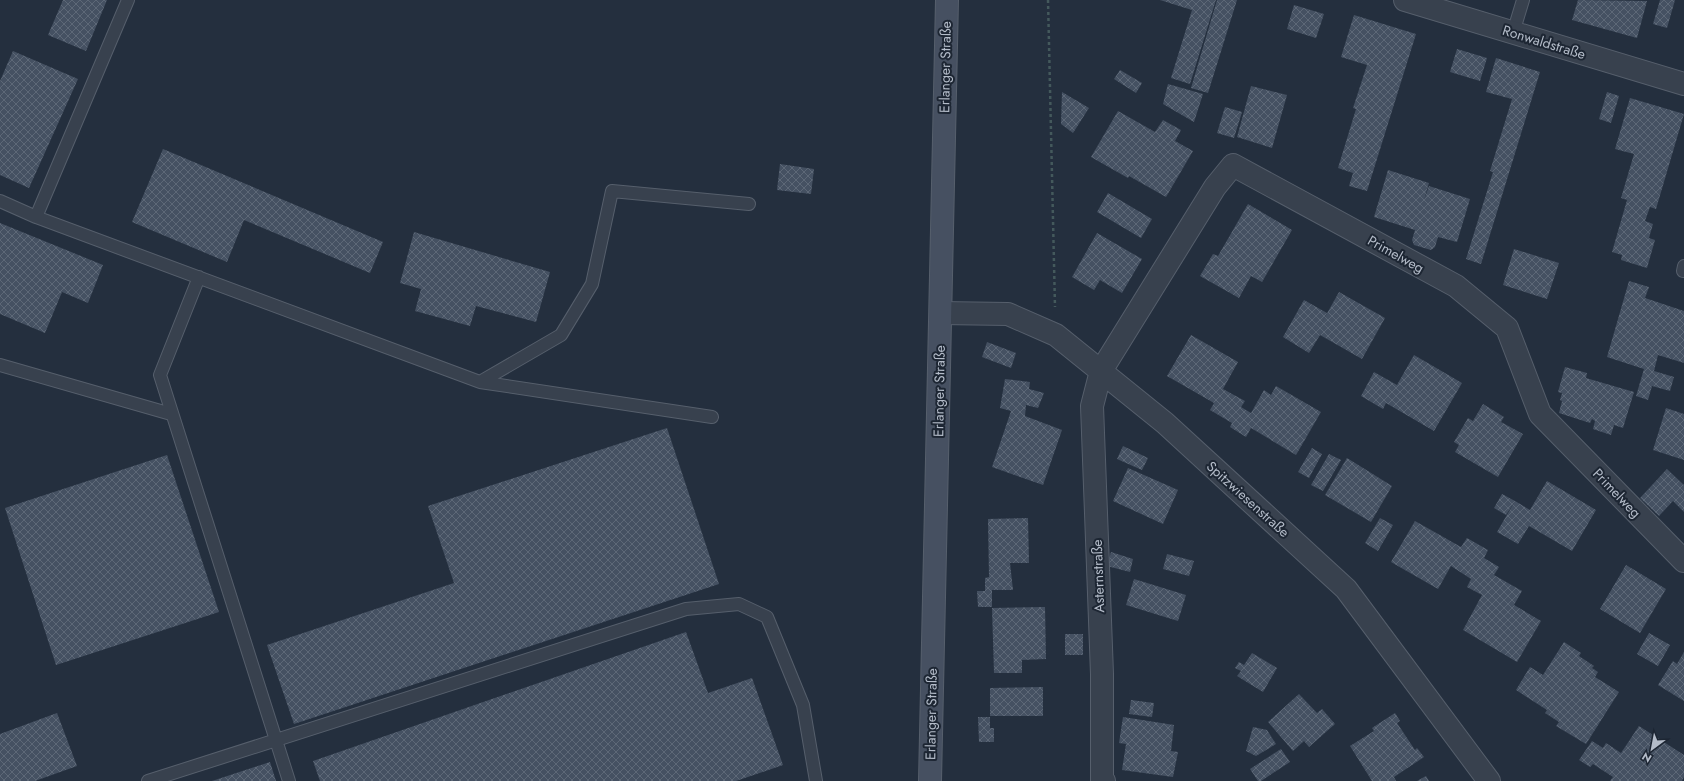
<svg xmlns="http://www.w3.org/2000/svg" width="1684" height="781" viewBox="0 0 1684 781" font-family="Jost,sans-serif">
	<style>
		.building { fill: url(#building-cross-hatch) }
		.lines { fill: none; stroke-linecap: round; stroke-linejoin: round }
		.lane-casing { stroke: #565f6c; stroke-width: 14 }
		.street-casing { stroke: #565f6c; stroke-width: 24 }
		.secondary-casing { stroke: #565f6c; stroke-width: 24 }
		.path { stroke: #44595c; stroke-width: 2.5; stroke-dasharray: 3 3; stroke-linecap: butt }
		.lane { stroke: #38414e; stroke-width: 12 }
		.street { stroke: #38414e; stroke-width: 22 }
		.secondary { stroke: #465061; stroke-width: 22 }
		.labels { text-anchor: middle; stroke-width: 4; stroke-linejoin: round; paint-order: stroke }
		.street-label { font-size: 14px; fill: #b4bcc9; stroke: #1d2633 }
	</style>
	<defs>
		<pattern id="building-cross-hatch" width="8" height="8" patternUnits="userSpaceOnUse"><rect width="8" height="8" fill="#455162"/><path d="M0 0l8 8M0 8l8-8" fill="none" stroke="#5d6877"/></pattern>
	</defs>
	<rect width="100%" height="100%" fill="#242f3e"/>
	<path class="building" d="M63,0h44l-21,51 -38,-16z
		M1160,0h56l-26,84 -19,-6 21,-68z
		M1217,0h20l-29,93 -17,-5z
		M1578,0l69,1 -10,37 -65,-18z
		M1660,0h15l-8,28 -14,-4z
		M1294,5l30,9 -8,24 -29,-9z
		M1354,15l62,19 -49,157 -18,-5 4,-13 -15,-5 18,-59 -3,-1 14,-43 -26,-8z
		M1457,49l30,9 -7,23 -30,-9z
		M13,51l65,28 -49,109 -29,-13v-94z
		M1496,58l44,14 -59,192 -15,-5 27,-87 -3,-1 22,-72 -26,-7z
		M1120,70l22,13 -6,10 -22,-14z
		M1168,84l35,10 -9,28 -31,-18z
		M1251,86l36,9 -15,53 -35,-11z
		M1062,92l27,16 -16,25 -12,-9z
		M1607,92l12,4 -8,27 -12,-4z
		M1630,98l54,16 -28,95 -6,-2 -5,14 8,3 -4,14 6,2 -8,28 -26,-8 1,-5 -10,-3 15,-52 -6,-2 13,-44 -19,-5z
		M1225,107l17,5 -8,26 -17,-5z
		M1118,111l37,21 8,-12 18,10 -6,11 18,10 -27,46 -37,-21 -1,2 -37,-21z
		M163,149l220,93 -13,31 -126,-53 -17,42 -95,-40z
		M780,164l34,5 -3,25 -34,-4z
		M1388,170l41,13 -5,17 5,-14 41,13 -13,43 -19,-5 -3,10 -4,3 -17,-5 -2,-5 3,-10 -41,-13z
		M1108,193l44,26 -11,19 -44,-26z
		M1248,204l44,26 -30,52 -11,-6 -12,22 -39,-22 13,-22 5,2z
		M0,223l103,42 -15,38 -26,-11 -17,41 -45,-19z
		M414,232l136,40 -14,50 -60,-16 -6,20 -55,-15 6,-22 -21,-6z
		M1097,233l45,26 -20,34 -22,-13 -6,10 -22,-13z
		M1514,249l45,14 -12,36 -44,-14z
		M1629,281l20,6 -4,11 39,13v52l-26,-8 -4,16 20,6 -4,14 -18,-5 -4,14 -12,-4 8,-27 -37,-12z
		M1339,292l46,26 -23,41 -42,-24 -11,18 -26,-16 21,-37 23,13 -11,20z
		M1191,335l47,27 -15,27 22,12 -4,6 10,6 13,-23 7,5 5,-9 45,26 -25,43 -45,-27 -5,9 -16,-10 2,-4 -22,-13 4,-7 -47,-27z
		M987,342l29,11 -5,15 -29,-11z
		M1414,355l48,28 -28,48 -48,-28 -3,6 -22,-13 13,-24 23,13z
		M1565,367l22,6 -1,5 48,14 -11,36 -9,-3 -3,10 -18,-6 2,-8 -3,-2 -2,4 -31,-10 3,-12 -2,-1 2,-7 -4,-1z
		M1005,379l25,3 -1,7 15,4 -6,15 -12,-3 -1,11 37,14 -19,55 -51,-18 19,-56 -11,-3z
		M1483,404l21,13 -3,5 22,12 -25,43 -43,-25 4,-7 -5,-3 14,-24 5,3z
		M1666,408l18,6v46l-31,-10z
		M667,428l52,156 -425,140 -27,-79 187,-62 -26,-77z
		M1123,446l25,12 -6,12 -25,-11z
		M1312,448l10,6 -13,24 -11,-6z
		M1329,454l12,6 -18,31 -12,-6z
		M167,455l52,157 -163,53 -51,-157z
		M1347,458l45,28 -21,36 -46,-27z
		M1128,468l50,22 -15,34 -50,-23z
		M1667,469l17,16v27l-11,-11 -14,15 -19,-18z
		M1547,481l49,29 -24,41 -43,-25 -11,18 -21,-12 18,-31 15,9z
		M1502,494l13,7 -9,14 -12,-7z
		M1028,518l1,45h-19l3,27h-21v17h-14l-1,-16h8v-13l4,-1 -1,-58z
		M1380,518l13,7 -15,26 -13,-8z
		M1415,521l46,26 6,-9 21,12 -4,8 15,9 -5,8 28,16 -8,14 27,16 -24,41 -54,-32 19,-35 -15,-8 4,-8 -20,-13 -13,23 -47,-27z
		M1111,552l22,7 -3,13 -23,-6z
		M1167,554l27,7 -5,15 -26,-7z
		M1626,565l40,24 -26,44 -40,-24z
		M1134,579l52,16 -8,26 -52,-16z
		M1045,607l1,52 -24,1v13h-28l-2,-65z
		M686,632l22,61 44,-15 31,87 -47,16h-416l-7,-20z
		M1649,633l21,12 -12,21 -21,-12z
		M1065,634h18v21h-18z
		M1564,642l17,11 -2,3 15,10 -2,2 6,4 -3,5 24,15 -33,52 -30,-18 3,-4 -14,-9 2,-3 -31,-20 14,-23 13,8z
		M1684,652v49l-26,-16 15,-24 4,3z
		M1252,653l25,15 -14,24 -26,-16 4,-5 -6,-3 4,-6 5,3z
		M1043,687v29h-53v-28z
		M1299,694l18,19 5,-4 13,15 -26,23 -5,-6 -11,10 -25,-29z
		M1131,700l23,3 -2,14 -23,-3z
		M57,713l20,53 -42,15h-35v-47z
		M1395,713l5,8 -3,2 18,27 2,-2 7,9 -30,20 2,4h-24l-22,-35 24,-15 -2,-3z
		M978,717h12v11h4v14h-15z
		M1123,717l51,8 -3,26 7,1 -5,25 -51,-7 4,-26 -7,-1z
		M1639,726l45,29v22l-2,4h-72l3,-4 -20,-13 -3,3 -11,-7 13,-19 11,7 3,-5 15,10z
		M1253,727l14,3 9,14 -20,12 -10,-5z
		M1281,749l9,13 -29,19h-3l-8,-12z
		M270,762l6,19h-64z
		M1426,776l3,5h-12z"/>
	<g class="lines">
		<g class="lane-casing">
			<path id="lane" d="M1513,33l10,-33
				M0,201l36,16 444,165 81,-47 31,-51 20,-93 137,13
				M36,217l92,-217
				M1683,271l1,-5
				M199,277l-39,98 129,406
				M0,365l171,49
				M480,382l232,35
				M148,781l538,-172 53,-5 28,13 36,88 13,76"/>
		</g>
		<g class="street-casing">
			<path id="street" d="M1405,0l279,84
				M941,313l67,1 48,21 109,88 181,166 143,192
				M1104,781l-2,-1v-106l-10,-268 9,-35 114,-184 18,-22 223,121 51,42 33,86 144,147"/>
		</g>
		<g class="secondary-casing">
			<path id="secondary" d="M930,781l17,-781"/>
		</g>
		<path class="path" d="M1048,0l7,307"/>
		<use href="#lane" class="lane"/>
		<use href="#street" class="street"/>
		<use href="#secondary" class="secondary"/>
	</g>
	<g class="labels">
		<g class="street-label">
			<text transform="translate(1544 42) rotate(17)" y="5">Ronwaldstraße</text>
			<text transform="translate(945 67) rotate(-89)" y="5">Erlanger Straße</text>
			<text transform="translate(1396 254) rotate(29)" y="5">Primelweg</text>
			<text transform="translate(939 391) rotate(-89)" y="5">Erlanger Straße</text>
			<text transform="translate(1617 493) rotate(46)" y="5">Primelweg</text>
			<text transform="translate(1248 499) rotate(42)" y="5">Spitzwiesenstraße</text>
			<text transform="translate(1098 576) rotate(-92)" y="5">Asternstraße</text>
			<text transform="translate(931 714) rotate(-89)" y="5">Erlanger Straße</text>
		</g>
	</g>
	<g transform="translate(1652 749) rotate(212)" stroke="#1d2633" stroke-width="3" paint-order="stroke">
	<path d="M0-3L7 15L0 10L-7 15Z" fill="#b4bcc9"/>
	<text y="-6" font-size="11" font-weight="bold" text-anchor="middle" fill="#b4bcc9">N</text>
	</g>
</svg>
